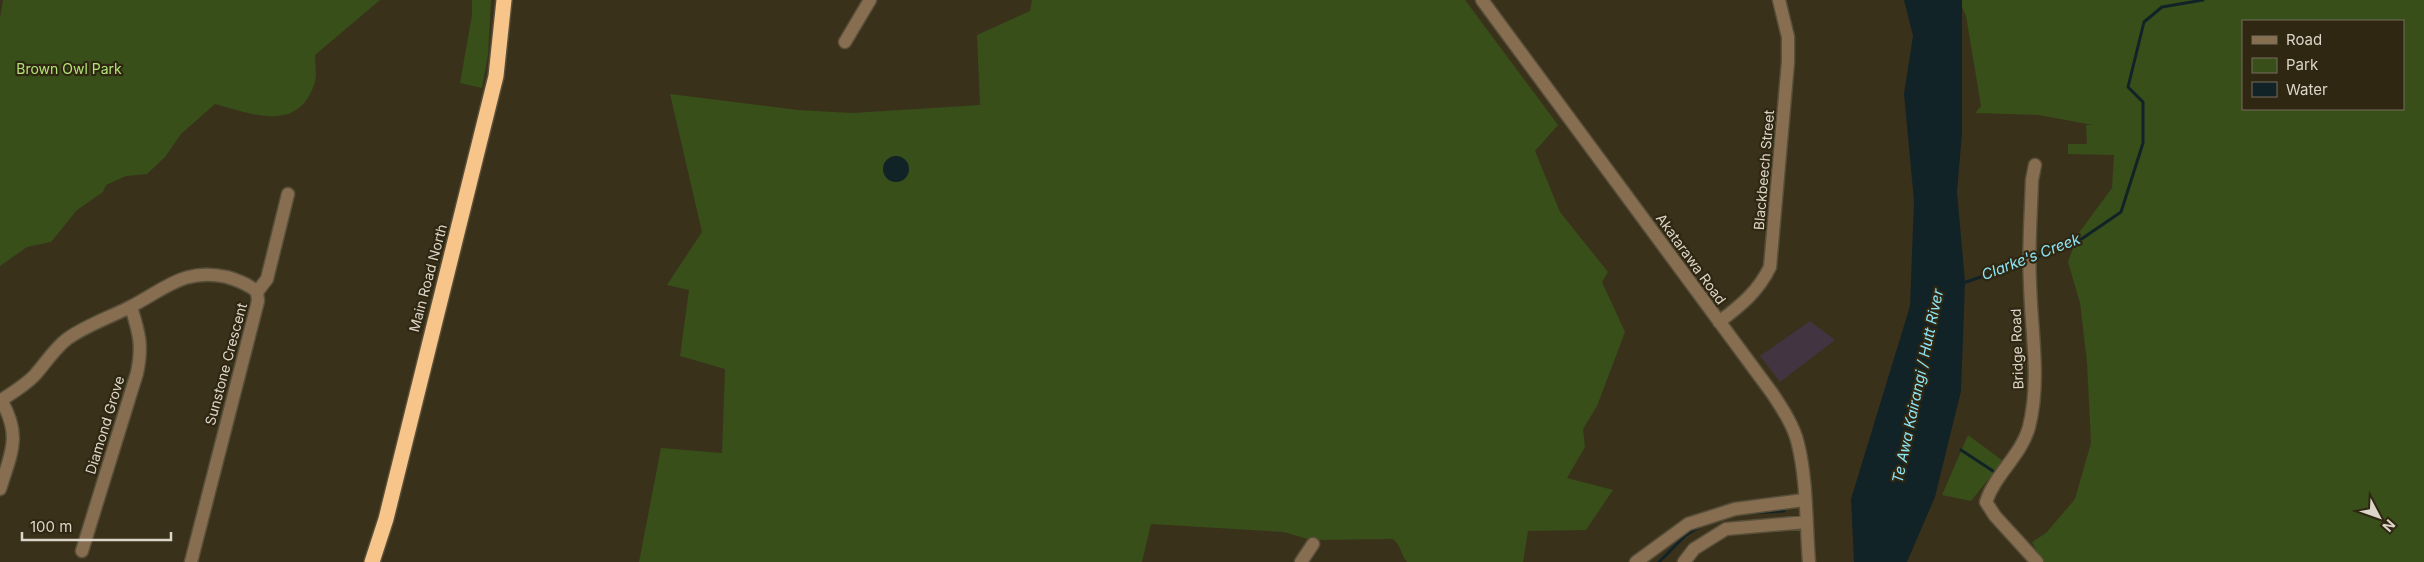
<svg xmlns="http://www.w3.org/2000/svg" width="2424" height="562" viewBox="0 0 2424 562" font-family="Inter,sans-serif">
	<style>
		.commercial { fill: #433441 }
		.green { fill: #384f1a; fill-rule: evenodd }
		.water { fill: #122327 }
		.lines { fill: none; stroke-linecap: round; stroke-linejoin: round }
		.stream { stroke: #122327; stroke-width: 3 }
		.minor-casing { stroke: #574f3a; stroke-width: 15 }
		.highway-casing { stroke: #574f3a; stroke-width: 18 }
		.minor { stroke: #886e51; stroke-width: 12 }
		.highway { stroke: #f7c489; stroke-width: 15 }
		.labels { text-anchor: middle; stroke-width: 4.5; stroke-linejoin: round; paint-order: stroke }
		.park-label { font-size: 14px; fill: #b1e475; stroke: #302712 }
		.street-label { font-size: 14px; fill: #dcd6c9; stroke: #302712 }
		.water-label { font-size: 15px; font-style: italic; fill: #8be5f7; stroke: #302712 }
	</style>
	<rect width="100%" height="100%" fill="#3a311b"/>
	<path class="commercial" d="M1810,321l25,19 -55,42 -20,-26z"/>
	<path class="green" d="M3,0h377l-65,55c0,8 2,19 0,27 -16,52 -63,32 -100,22l-34,30 -16,23 -18,17 -21,2 -20,9 -3,7 -26,18 -26,32 -24,5 -27,19v-248z
		M472,0h19l-3,55 -6,33 -22,-5 12,-68z
		M1032,0h433l93,125 -23,26 25,61 48,60 -6,10 23,50 -28,74 -14,23 2,18 -18,31 46,12 -27,40 -58,1 -5,31h-116c-7,-9 -4,-13 -14,-23l-82,1 -27,-8 -133,-8 -9,38h-503l22,-114 61,5 3,-84 -45,-13 9,-66 -22,-5 35,-53 -32,-138 128,16 54,3 128,-8 -3,-70 53,-24z
		M1959,0h465v562h-382l-10,-20 14,-9 29,-34 16,-56 -4,-81 -7,-59 -12,-41 10,-28 34,-46 2,-33 -46,-1v-10h19l-1,-19h7l-54,-10 -64,-2 6,-7 -15,-90zM2243,21h160v88h-160z
		M1968,435l35,26 -32,40 -29,-6z"/>
	<path class="water" d="M1904,0h58v133l-5,59 8,90 -9,4 9,-3 -4,108 -26,106 -28,65h-53l-3,-63 59,-193 4,-105 -10,-107 9,-58z
		M883 169a13 13 0 1 1 26 0a13 13 0 1 1-26 0Z"/>
	<g class="lines">
		<path class="stream" d="M2032,259l48,-19 41,-28 22,-69v-41l-15,-15 16,-65 18,-15 41,-7
			M1952,287l74,-26
			M1961,450l32,21
			M1749,513l35,-2
			M1659,562l27,-27 18,-11"/>
		<g class="minor-casing">
			<path id="minor" d="M1482,0l290,393c10,15 22,33 26,51 9,36 8,80 11,118
				M845,42l25,-42
				M2035,165l-3,15c-1,34 -4,69 -2,103 1,48 11,96 -1,144 -8,29 -34,47 -43,75l9,14 42,46
				M257,292l10,-13 21,-85
				M1719,322c21,-16 39,-30 51,-55l18,-205v-25l-9,-37
				M0,401c12,-8 24,-15 34,-25 11,-12 20,-27 33,-37 18,-13 41,-21 61,-31 36,-18 56,-41 99,-31 10,3 22,7 30,15l1,9 -67,261
				M0,489c11,-36 22,-53 1,-89
				M82,551l55,-178c6,-28 2,-40 -6,-66
				M1301,562l12,-18
				M1636,562l52,-38 47,-15 69,-9
				M1684,562l10,-13 32,-20 80,-7"/>
		</g>
		<g class="highway-casing">
			<path id="highway" d="M372,562l14,-43 110,-443 8,-76"/>
		</g>
		<use href="#minor" class="minor"/>
		<use href="#highway" class="highway"/>
	</g>
	<g class="labels">
		<g class="park-label">
			<text x="69" y="74">Brown Owl Park</text>
		</g>
		<g class="street-label">
			<text transform="translate(1764 170) rotate(-85)" y="5">Blackbeech Street</text>
			<text transform="translate(1691 259) rotate(54)" y="5">Akatarawa Road</text>
			<text transform="translate(428 278) rotate(-75)" y="5">Main Road North</text>
			<text transform="translate(2017 349) rotate(-92)" y="5">Bridge Road</text>
			<text transform="translate(226 364) rotate(-75)" y="5">Sunstone Crescent</text>
			<text transform="translate(105 425) rotate(-73)" y="5">Diamond Grove</text>
		</g>
		<g class="water-label">
			<text transform="translate(2031 257) rotate(-21)" y="5">Clarke's Creek</text>
			<text transform="translate(1918 386) rotate(-78)" y="5">Te Awa Kairangi / Hutt River</text>
		</g>
	</g>
	<rect x="2242" y="20" width="162" height="90" fill="#302712" stroke="#756d5b"/>
	<rect x="2252" y="36" width="25" height="8" fill="#886e51" stroke="#756d5b"/>
	<text x="2286" y="45" font-size="15" fill="#dcd6c9">Road</text>
	<rect x="2252" y="58" width="25" height="15" fill="#384f1a" stroke="#756d5b"/>
	<text x="2286" y="70" font-size="15" fill="#dcd6c9">Park</text>
	<rect x="2252" y="82" width="25" height="15" fill="#122327" stroke="#756d5b"/>
	<text x="2286" y="95" font-size="15" fill="#dcd6c9">Water</text>
	<g transform="translate(2379 517) rotate(131)" stroke="#302712" stroke-width="4" paint-order="stroke">
	<path d="M0-4L9 19L0 12L-9 19Z" fill="#dcd6c9"/>
	<text y="-8" font-size="14" font-weight="bold" text-anchor="middle" fill="#dcd6c9">N</text>
	</g>
	<path d="M22 532v8h149v-8" fill="none" stroke="#dcd6c9" stroke-width="2.5"/>
	<text x="30" y="532" font-size="15" fill="#dcd6c9" stroke="#302712" stroke-width="4" paint-order="stroke">100 m</text>
</svg>
